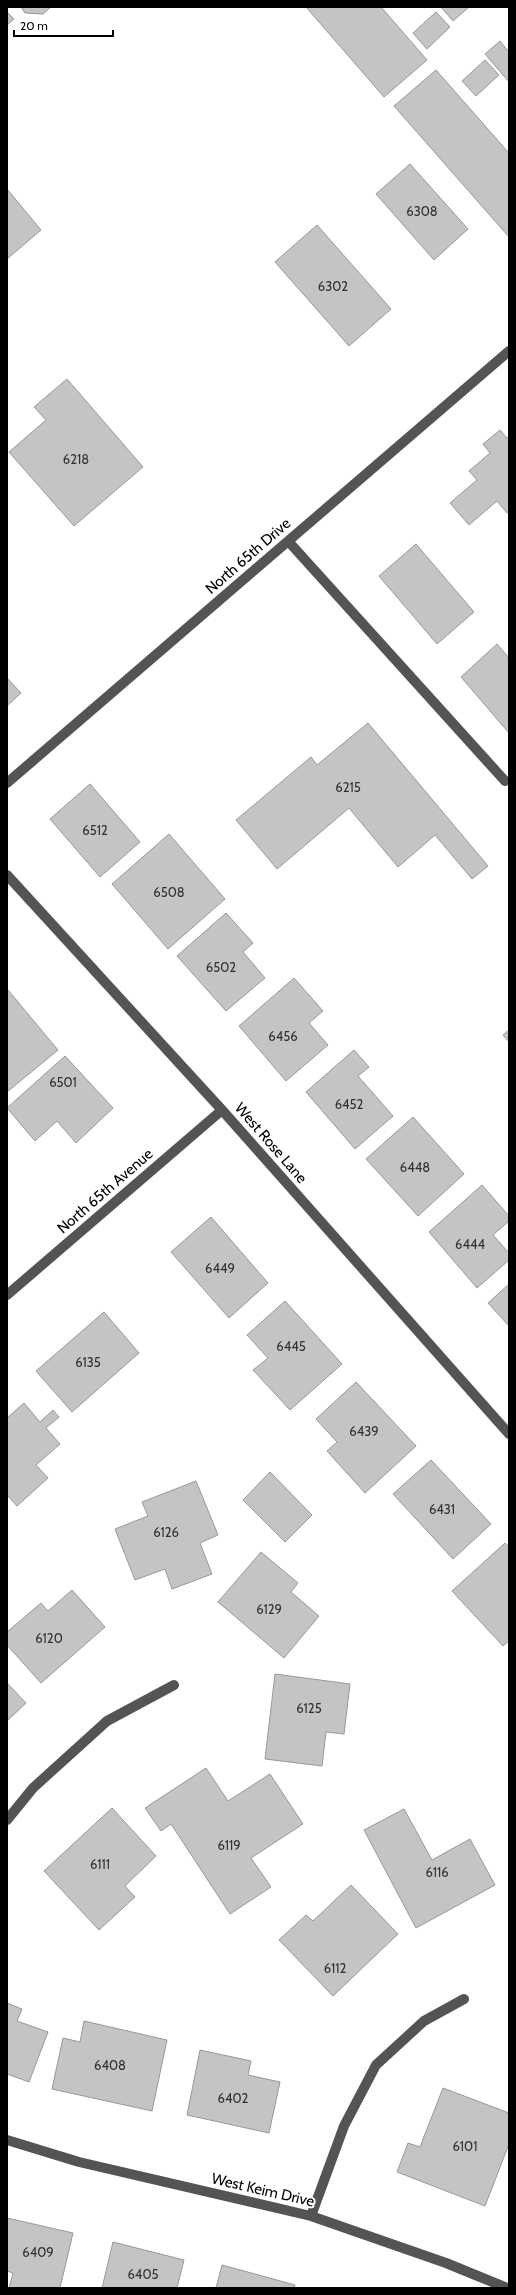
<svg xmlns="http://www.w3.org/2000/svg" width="516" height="2295" viewBox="0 0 516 2295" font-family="Cabin,sans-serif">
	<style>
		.building { fill: #c4c4c4; stroke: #989898 }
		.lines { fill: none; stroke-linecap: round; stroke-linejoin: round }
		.minor { stroke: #545454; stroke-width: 10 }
		.labels { text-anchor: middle; stroke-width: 4; stroke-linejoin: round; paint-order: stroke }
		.number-label { font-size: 13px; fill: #313131 }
		.street-label { font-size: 15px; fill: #000; stroke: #fff }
	</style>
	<rect width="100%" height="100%" fill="#fff"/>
	<path class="building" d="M21,7h30l-8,7 -18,-1z
		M306,7h75l46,53 -43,37z
		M441,7h28l-16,14z
		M7,12l7,7 -7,6z
		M436,12l14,15 -23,22 -14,-16z
		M500,41l9,11v30l-24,-28z
		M485,60l14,15 -23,21 -14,-15z
		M436,70l72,82 1,-1v86l-115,-131z
		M410,164l58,65 -34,31 -58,-66z
		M7,189l34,41 -34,29z
		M317,225l74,84 -42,37 -74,-84z
		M67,379l76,88 -69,59 -65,-74 37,-32 -12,-13z
		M500,430l7,8 2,-2v76l-2,1 -10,-12 -28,24 -19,-22 27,-23 -8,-9 21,-18 -7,-9z
		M416,544l58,68 -37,32 -58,-68z
		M497,644l12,14v75l-48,-56z
		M7,678l14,15 -14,13z
		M368,723l120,143 -16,13 -37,-44 -37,32 -49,-59 -72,61 -41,-49 75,-63 6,8z
		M90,784l50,58 -40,35 -50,-58z
		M169,834l56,65 -57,50 -56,-65z
		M226,913l27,30 -10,9 22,26 -39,33 -49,-55z
		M294,978l29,33 -14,12 19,22 -42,36 -47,-55z
		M8,990l50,60 -51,42v-101z
		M509,1030v12l-6,-7z
		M354,1050l15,17 -11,9 35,40 -38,33 -49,-57z
		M65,1056l48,52 -37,35 -19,-22 -22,20 -28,-33z
		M413,1117l51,57 -46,42 -52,-57z
		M482,1185l27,31v5l-16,14 16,18v7l-32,28 -48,-56z
		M211,1217l57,66 -39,35 -58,-66z
		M509,1284v42l-21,-23z
		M285,1301l57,63 -52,46 -37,-40 15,-12 -21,-23z
		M104,1312l35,41 -67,59 -36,-41z
		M356,1382l60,64 -51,47 -38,-42 10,-9 -21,-23z
		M24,1403l16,19 13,-12 6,7 -13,11 14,16 -24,21 12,13 -31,28 -10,-11v-77z
		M431,1460l60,64 -38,35 -60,-65z
		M270,1472l42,43 -27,27 -42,-42z
		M196,1481l22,54 -18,8 12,31 -40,15 -7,-20 -30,11 -20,-51 33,-13 -6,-14z
		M505,1543l4,4v94l-6,5 -51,-55z
		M261,1552l37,31 -7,9 28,24 -35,42 -66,-56z
		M72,1590l33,37 -64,56 -34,-38v-13l34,-29 7,8z
		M275,1674l75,10 -6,50 -18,-2 -4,34 -57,-7z
		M7,1683l19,20 -19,18z
		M206,1768l22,33 42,-27 33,50 -52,34 20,29 -41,27 -59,-90 -10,7 -16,-23z
		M112,1808l44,48 -31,30 10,11 -36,33 -55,-59z
		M404,1809l28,51 38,-21 25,46 -79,43 -52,-98z
		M351,1885l47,49 -65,62 -54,-56 27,-25 7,6z
		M7,2003l15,6 -5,12 31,11 -19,50 -22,-8z
		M84,2021l83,19 -15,71 -100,-22 11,-51 17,4z
		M200,2050l51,11 -3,14 32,7 -11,51 -82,-18z
		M443,2088l66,25v31l-24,62 -88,-34 11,-29 12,4z
		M7,2218l66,15 -13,55h-51l4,-15 -6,-2z
		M113,2242l71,18 -7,28h-75z
		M222,2265l73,20 -1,3h-78z"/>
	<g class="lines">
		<path class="minor" d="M288,541l217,240
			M7,783l502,-432
			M7,875l215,235 287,324
			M7,1295l215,-185
			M7,1820l26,-32 74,-67 67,-36
			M7,2140l72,22 232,54 135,47 61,25
			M311,2216l33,-90 32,-61 48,-44 40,-22"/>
	</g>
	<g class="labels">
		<g class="number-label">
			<text x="422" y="216">6308</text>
			<text x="333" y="291">6302</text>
			<text x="76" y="464">6218</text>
			<text x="348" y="792">6215</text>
			<text x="95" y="835">6512</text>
			<text x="169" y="897">6508</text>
			<text x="221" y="972">6502</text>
			<text x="283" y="1041">6456</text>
			<text x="63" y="1087">6501</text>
			<text x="349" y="1109">6452</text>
			<text x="415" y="1172">6448</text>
			<text x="470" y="1249">6444</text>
			<text x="220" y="1273">6449</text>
			<text x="291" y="1351">6445</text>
			<text x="88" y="1367">6135</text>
			<text x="364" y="1436">6439</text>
			<text x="442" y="1514">6431</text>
			<text x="166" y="1537">6126</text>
			<text x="269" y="1614">6129</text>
			<text x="49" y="1643">6120</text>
			<text x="309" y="1713">6125</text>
			<text x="229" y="1850">6119</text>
			<text x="100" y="1869">6111</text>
			<text x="437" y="1877">6116</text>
			<text x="335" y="1973">6112</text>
			<text x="110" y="2070">6408</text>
			<text x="233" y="2103">6402</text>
			<text x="465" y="2151">6101</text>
			<text x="38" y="2257">6409</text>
			<text x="143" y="2279">6405</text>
		</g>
		<g class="street-label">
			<text transform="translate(248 556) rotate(-41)" y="5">North 65th Drive</text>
			<text transform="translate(271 1143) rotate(49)" y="5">West Rose Lane</text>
			<text transform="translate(105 1191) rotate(-41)" y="5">North 65th Avenue</text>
			<text transform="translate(263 2190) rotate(13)" y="5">West Keim Drive</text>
		</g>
	</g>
	<rect width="516" height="2295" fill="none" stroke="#000000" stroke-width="16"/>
	<path d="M14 30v6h99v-6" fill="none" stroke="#000000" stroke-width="2"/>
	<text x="20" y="30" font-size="12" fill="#000000" stroke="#ffffff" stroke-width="3" paint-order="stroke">20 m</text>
</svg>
